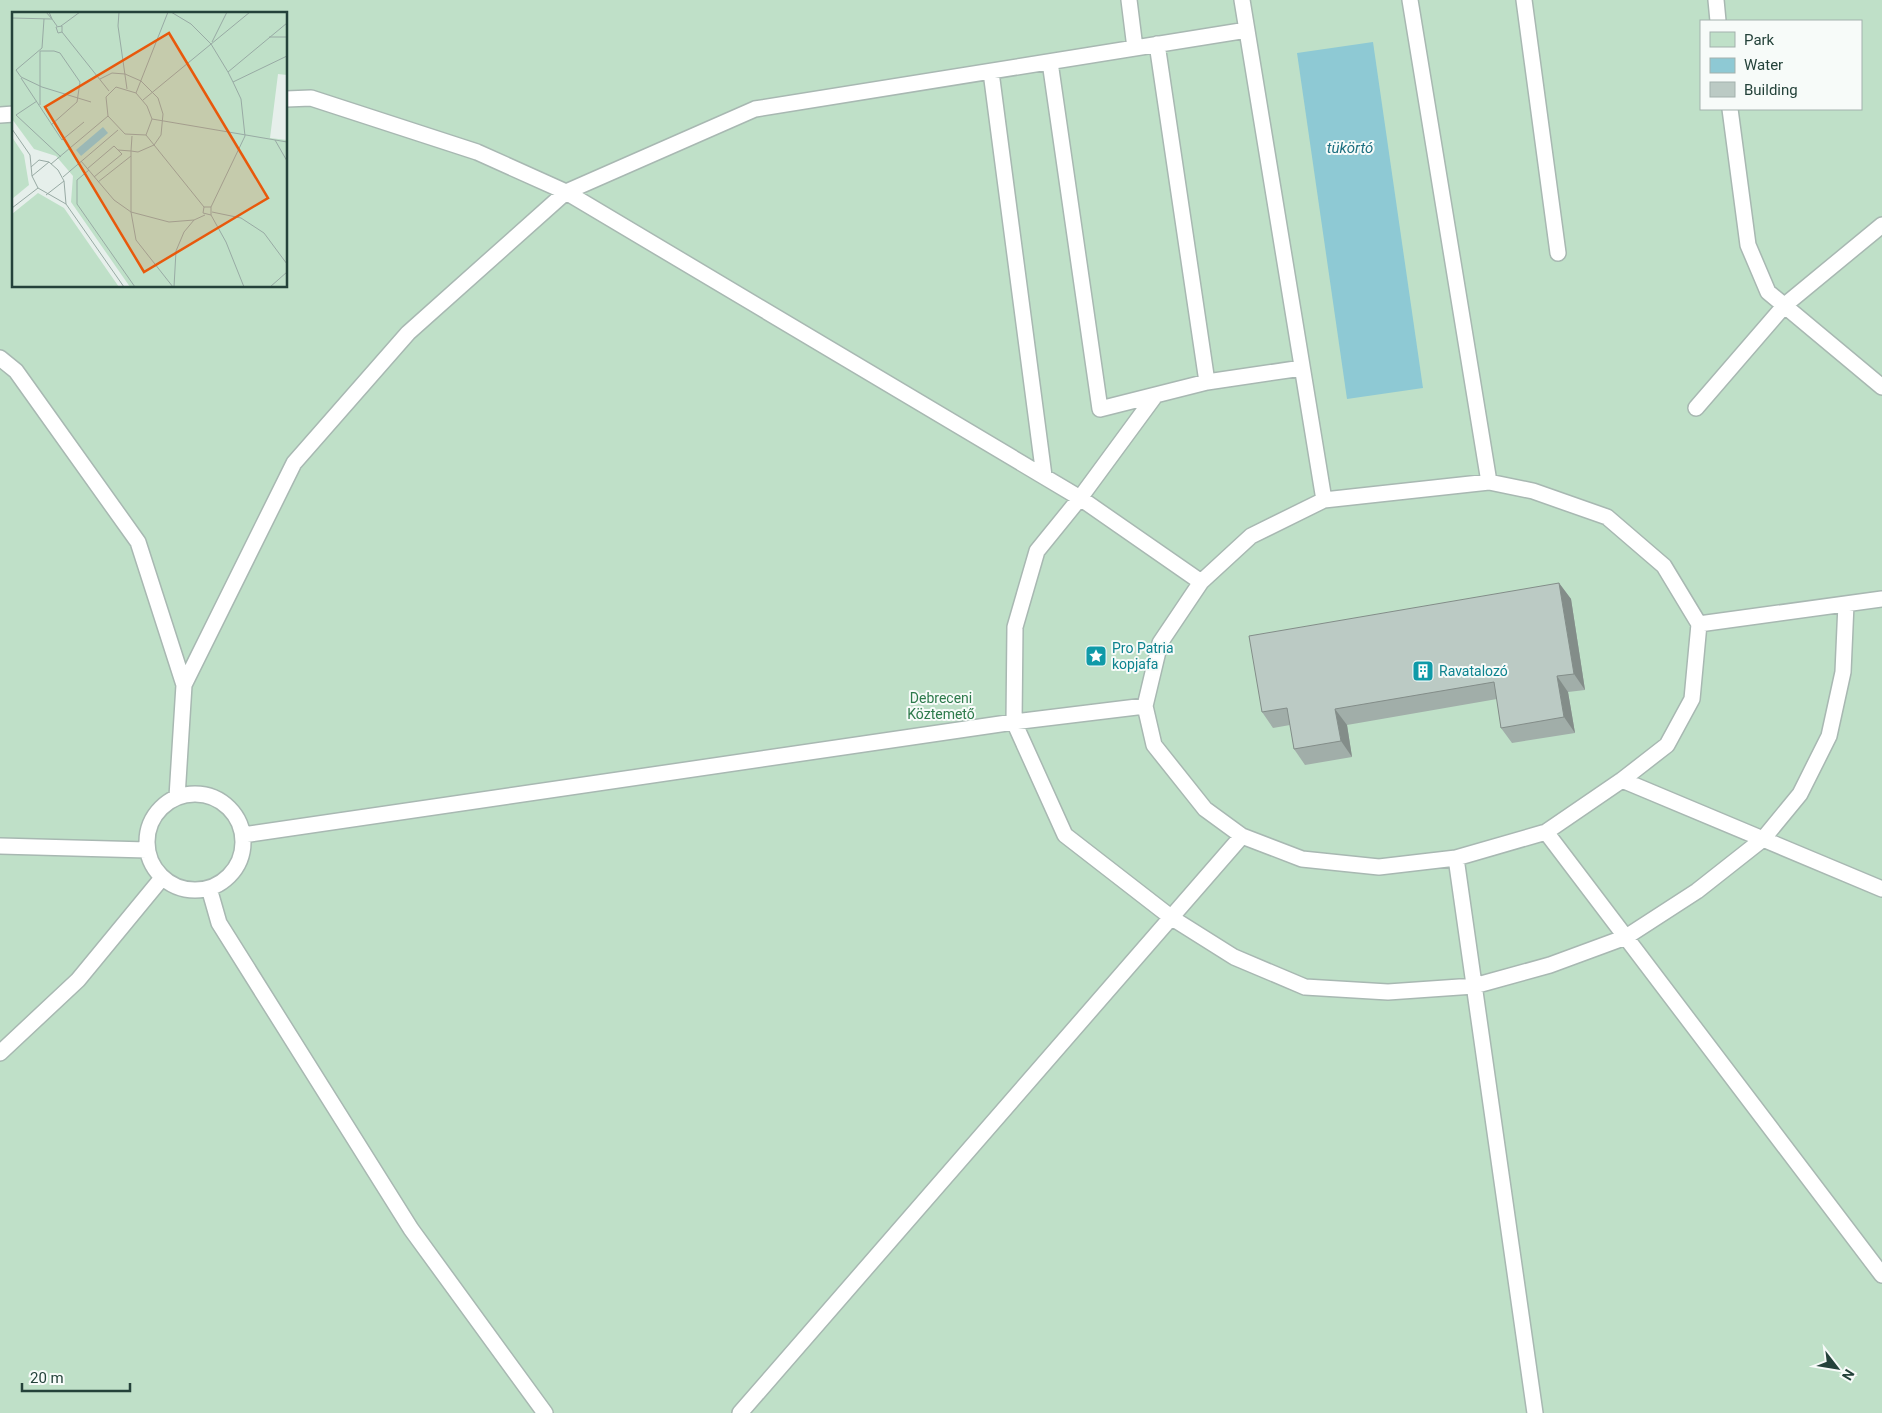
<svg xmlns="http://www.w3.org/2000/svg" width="1882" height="1413" viewBox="0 0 1882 1413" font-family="Roboto,sans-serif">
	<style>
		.green { fill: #bfe0c8; fill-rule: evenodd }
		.water { fill: #8ec9d4 }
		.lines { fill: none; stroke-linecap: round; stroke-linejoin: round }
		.service-casing { stroke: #a8b8b2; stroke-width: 18 }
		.service { stroke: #fff; stroke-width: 15 }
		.wall { fill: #a1aea9 }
		.shaded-wall { fill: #838d89 }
		.building { fill: #bbcac4; stroke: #838d89 }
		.labels { text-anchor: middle; stroke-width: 4; stroke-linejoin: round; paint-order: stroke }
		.culture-label { font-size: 14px; fill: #0d838f; stroke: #f7fbf9; text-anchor: start }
		.park-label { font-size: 14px; fill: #2d7a4b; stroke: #f7fbf9 }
		.water-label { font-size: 15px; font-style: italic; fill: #1c6f80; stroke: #f7fbf9 }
		.inset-road { fill: none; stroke: #98aaa4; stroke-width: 1 }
		.view { fill: #e8590c; fill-opacity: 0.15; stroke: #e8590c; stroke-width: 2.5 }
		.inset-edge { fill: none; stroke: #24423a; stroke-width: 2.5 }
	</style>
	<rect width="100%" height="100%" fill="#e6efeb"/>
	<path class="green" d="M0,0h1882v1413h-1882zM14,14h272v272h-272zM1701,21h160v88h-160z"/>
	<path class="water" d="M1373,42l50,346 -76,11 -50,-346z"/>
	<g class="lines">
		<g class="service-casing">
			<path id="service" d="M1129,0l6,48
				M1242,0l82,500
				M1410,0l79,482
				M1524,0l34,253
				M1716,0l2,21
				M1050,62l50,347 107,-27 -50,-338
				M991,72l53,404
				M286,99l25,-1 166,54 89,40 514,306 75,-102
				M1730,109l18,136 20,47 114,95
				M0,115l14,-1
				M0,358l16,13 122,171 46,143
				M1207,382l95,-14
				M1696,408l89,-103 97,-80
				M1489,482l44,9 74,26 57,49 35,58 -7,75 -25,46 -45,35 -76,52 -90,26 -77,9 -77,-8 -60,-23 -37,-27 -51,-64 -9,-39 15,-63 41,-61 50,-46 73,-36z
				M1201,582l-121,-84 -43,53 -22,76 -1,95 51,113 107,83 62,39 71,30 83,5 86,-6 76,-21 76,-28 71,-46 66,-52 37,-45 29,-58 14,-64 3,-68
				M1699,624l183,-25
				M1622,780l260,109
				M147 842a48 48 0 1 1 96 0a48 48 0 1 1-96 0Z
				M177,797l7,-112 110,-222 114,-130 158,-141 189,-83 492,-79
				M1546,832l336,443
				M243,835l771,-113 131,-16
				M0,846l147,4
				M1456,858l79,555
				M209,888l10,35 192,306 134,184
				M0,1053l78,-73 84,-102
				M740,1413l502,-577"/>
		</g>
		<use href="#service" class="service"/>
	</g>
	<path class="wall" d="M1559,583l12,16 14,91 -17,2 7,41 -63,10 -11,-15 -4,-29 -150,26 5,32 -47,8 -11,-16 -4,-24 -17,3 -11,-16z"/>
	<path class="shaded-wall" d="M1559,583l12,16 14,91 -11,-16z
		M1557,676l11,16 7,41 -11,-16z
		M1335,709l12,16 5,32 -11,-16z"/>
	<path class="building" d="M1559,583l15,91 -17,2 7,41 -63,11 -7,-46 -159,27 6,32 -47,8 -7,-41 -25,4 -13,-76z"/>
	<defs>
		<g id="sight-square" transform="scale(1.125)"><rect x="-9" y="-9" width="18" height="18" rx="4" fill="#0f9aa8" stroke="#f7fbf9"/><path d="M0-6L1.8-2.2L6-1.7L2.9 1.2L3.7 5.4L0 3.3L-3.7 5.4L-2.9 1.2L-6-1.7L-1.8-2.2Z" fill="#fff"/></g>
		<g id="building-square" transform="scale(1.125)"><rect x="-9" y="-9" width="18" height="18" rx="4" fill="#0f9aa8" stroke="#f7fbf9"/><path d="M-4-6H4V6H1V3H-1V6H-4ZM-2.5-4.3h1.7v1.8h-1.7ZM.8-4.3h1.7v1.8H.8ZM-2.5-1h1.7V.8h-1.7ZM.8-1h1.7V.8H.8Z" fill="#fff"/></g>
	</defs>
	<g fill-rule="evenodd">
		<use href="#sight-square" x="1096" y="656"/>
		<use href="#building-square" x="1423" y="671"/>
	</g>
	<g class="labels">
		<g class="culture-label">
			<text x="1112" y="653">Pro Patria<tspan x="1112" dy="16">kopjafa</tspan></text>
			<text x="1439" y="676">Ravatalozó</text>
		</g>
		<g class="park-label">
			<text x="941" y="703">Debreceni<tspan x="941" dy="16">Köztemető</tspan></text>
		</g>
		<g class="water-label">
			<text x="1350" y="153">tükörtó</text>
		</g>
	</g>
	<g transform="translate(12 12)">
		<rect width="275" height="275" fill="#e6efeb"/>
		<path d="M0,0h275v63l-9,-1 -8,64 17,2v147h-157l-59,-85 2,-26 -17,-20 -22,-7 -22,-30zM0,125l12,18 5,30 -17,14zM26,181l26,15 55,79h-107v-73z" fill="#bfe0c8"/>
		<path d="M91,115l5,6 -27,23 -5,-6z" fill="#8ec9d4"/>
		<path class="inset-road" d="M34,0l6,7 -3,-7M107,0l-1,14 9,63M159,0l20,12 20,20 17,28 59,-49M0,6l40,1 5,7M32,7l-2,29 -26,22 5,7 21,10 49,15M49,14l19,-14M50,20l-4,1 -2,-6 6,-1v6l47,59M257,25h18M200,30l15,-30M216,60l5,10 54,-26M9,66l41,62 22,-18M88,67l12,-6 13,1 16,7 17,17 5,16 -2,21 -7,10 -16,7 -7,-1 1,-15M104,75l20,6 11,13 5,13 -6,16 -21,-1 -17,-18 -2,-19zM124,81l32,-81M131,88l107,-88M25,89l-21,14 45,42M28,93v-54h14l6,2 20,29 -3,20 -26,23M140,107l135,23M0,117l18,26 2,21 6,12 28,16M134,123l58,72 -1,6 8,2v-8h-7M263,128l12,21M106,138l13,1v61l5,28 37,47M69,149l33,39 17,12 38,10 25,-2 11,-5M39,152l57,-48M19,155l8,-7 10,2 9,8 6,11 2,23 58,83M75,157l27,-23 8,8 -28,23M77,158l-12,10v24l58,83M20,164l17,-14M51,165l55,-47M86,170l33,-26M34,183l18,-14M199,195l34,-71 -4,-37 -8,-17M0,196l26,-20M200,200l29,6 23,15 23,31M199,203l15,27 18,45M162,275l2,-36 8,-19 10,-12M258,275l17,-15"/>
		<path class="view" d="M157,21l99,165 -124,74 -99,-165z"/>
		<rect width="275" height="275" class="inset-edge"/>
	</g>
	<rect x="1700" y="20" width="162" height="90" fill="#f7fbf9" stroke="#a3b1ad"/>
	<rect x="1710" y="32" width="25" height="15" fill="#bfe0c8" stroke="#a3b1ad"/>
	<text x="1744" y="45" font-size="15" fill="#24423a">Park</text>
	<rect x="1710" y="58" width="25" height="15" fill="#8ec9d4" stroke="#a3b1ad"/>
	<text x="1744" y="70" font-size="15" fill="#24423a">Water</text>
	<rect x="1710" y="82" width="25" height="15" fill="#bbcac4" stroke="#a3b1ad"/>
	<text x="1744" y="95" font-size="15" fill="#24423a">Building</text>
	<g transform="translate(1837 1368) rotate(121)" stroke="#f7fbf9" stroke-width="4" paint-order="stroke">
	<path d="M0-4L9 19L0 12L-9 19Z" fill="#24423a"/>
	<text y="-8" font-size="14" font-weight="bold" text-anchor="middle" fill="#24423a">N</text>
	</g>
	<path d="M22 1383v8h108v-8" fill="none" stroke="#24423a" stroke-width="2.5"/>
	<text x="30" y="1383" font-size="15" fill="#24423a" stroke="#f7fbf9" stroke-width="4" paint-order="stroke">20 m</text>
</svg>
